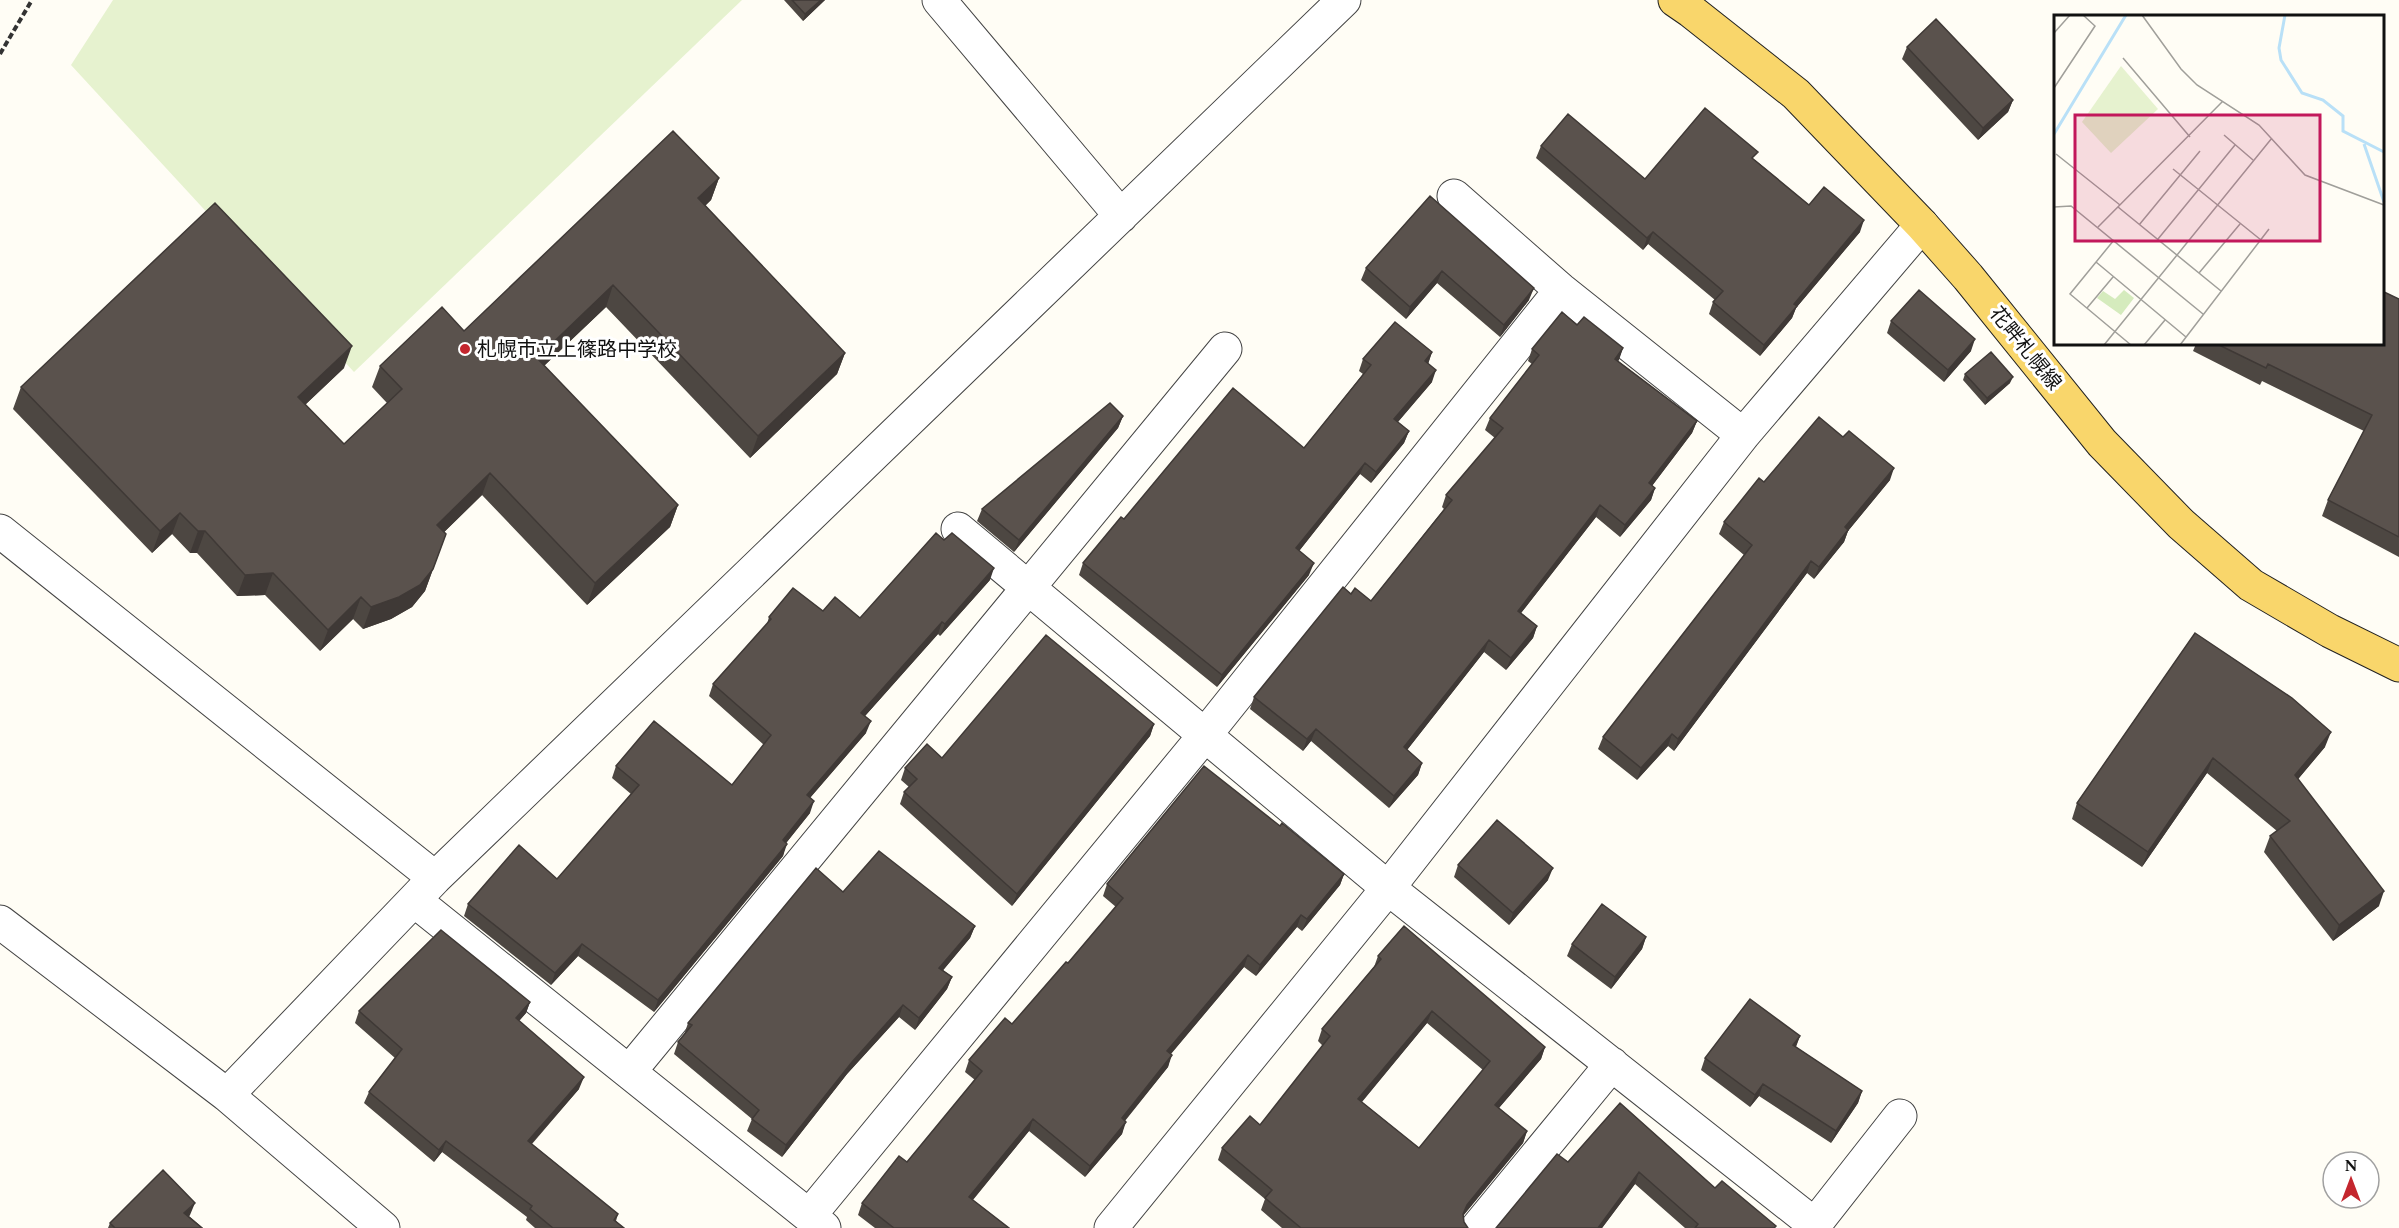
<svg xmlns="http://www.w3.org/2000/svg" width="2399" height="1228" viewBox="0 0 2399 1228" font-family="Spectral,'Noto Sans JP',serif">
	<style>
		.pitch { fill: #e6f2cf }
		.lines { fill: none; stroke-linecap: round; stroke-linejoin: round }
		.minor-casing { stroke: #444; stroke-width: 35 }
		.major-casing { stroke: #222; stroke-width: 35 }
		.path { stroke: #333; stroke-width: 4; stroke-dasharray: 6 3; stroke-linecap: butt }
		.minor { stroke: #fff; stroke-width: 33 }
		.major { stroke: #f9d66b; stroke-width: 33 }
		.wall { fill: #4d4742; fill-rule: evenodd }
		.shaded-wall { fill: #3f3936 }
		.building { fill: #5a524d; stroke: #3f3936; stroke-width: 1.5; fill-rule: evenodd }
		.poi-dot { fill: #c4262e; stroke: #fff; stroke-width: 2 }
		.labels { text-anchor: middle; stroke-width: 6; stroke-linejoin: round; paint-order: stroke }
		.street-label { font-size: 20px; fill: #111; stroke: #fff }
		.poi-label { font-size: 20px; fill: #111; stroke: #fff; text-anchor: start }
		.inset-river { fill: none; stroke: #b9e0f7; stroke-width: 3 }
		.inset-road { fill: none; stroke: #a09f9a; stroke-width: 1.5 }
		.view { fill: #c2185b; fill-opacity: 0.15; stroke: #c2185b; stroke-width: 3 }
		.inset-edge { fill: none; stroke: #111; stroke-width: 3 }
	</style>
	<rect width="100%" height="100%" fill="#fffdf5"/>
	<path class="pitch" d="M113,0h629l-388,372 -283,-307z"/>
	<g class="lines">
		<g class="minor-casing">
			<path id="minor" d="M939,0l182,216
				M1454,196l107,94 182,145
				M958,529l430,359 427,337
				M0,531l435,347
				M414,900l410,328
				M0,922l227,173 156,133
				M629,1072l596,-723
				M227,1095l208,-217 909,-878
				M809,1216l396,-481 356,-445
				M1111,1228l277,-340 355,-453 179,-210
				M1477,1228l135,-164
				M1812,1228l88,-112"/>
		</g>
		<g class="major-casing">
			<path id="major" d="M1675,0l16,11 105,83 126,131 46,52 134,166 79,81 70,61 79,46 69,34"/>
		</g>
		<path class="path" d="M0,54l32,-54"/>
		<use href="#minor" class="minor"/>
		<use href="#major" class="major"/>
	</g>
	<path class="wall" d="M784,0h41l-22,21z
		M1907,47l106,53 -5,12 -30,28 -76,-81z
		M1541,146l104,33 110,-19 54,45 51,27 -64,76 -4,10 -32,38 -51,-42 4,-12 2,-2 -67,-56 -5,6 -107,-92z
		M719,178l-8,22 -6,6 140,147 -8,21 -87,84 -144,-151 -62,59 134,139 -8,22 -83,78 -105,-110 -38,37 2,2 -21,57 -13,16 -21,12 -28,10 -10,-10 -33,32 -55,-56 -28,1 -40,-43h-7l-18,-19 -20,19 -139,-144 8,-22 323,-19 -39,37 39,39 43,-41 -15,-16 8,-21 84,-35z
		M1430,196l99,104 -29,37 -63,-54 -31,36 -45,-39 5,-12z
		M2399,299v258l-77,-41 6,-16 36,-69 -102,-50 -2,4 -67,-34 3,-7h186z
		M1891,321l80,30 -27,31 -57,-49z
		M1577,325l46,23 -5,13 79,60 -5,12 -40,53 3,2 -4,12 -31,37 -24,-20 -75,96 16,13 -4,12 -27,32 -22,-18 -77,98 15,13 -4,12 -29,33 -78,-67 -8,10 -53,-42 4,-12 97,-103 20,7 73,-92 -2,-2 4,-12 49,-57 -10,-8 5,-12 42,-54 -4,-3 4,-12z
		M1432,352l-4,12 4,18 -34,40 11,9 -5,12 -33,40 -11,-9 -61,77 10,24 -92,112 -138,-112 4,-12 41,-44 180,-71 59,-74 -4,-3 4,-12z
		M1965,374l45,9 -25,22 -22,-25z
		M1123,416l-5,12 -104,124 -37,-31 5,-12z
		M1890,480l-42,51 -4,11 -30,37 -7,-6 -133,178 -6,-5 -31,34 -39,-31 5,-12 141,-182 -25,-21 5,-12 40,-40z
		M990,580l-50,56 -2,-2 -73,82 1,17 -56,65v15l-24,30 -3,13 -129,156 -76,-56 -27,29 -87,-69 4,-12 89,-25 74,-85 -19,-16 4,-12 116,19 32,-40 -55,-49 4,-12 54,-60 2,-7 54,-6 37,7z
		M2195,633l130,114 -27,32 81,127 -46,35 -69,-89 6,-16 7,-5 -70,-58 -65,94 -70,-48 5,-16z
		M1154,724l-4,12 -138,170 -112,-102 4,-12 5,-5 -8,-7 4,-12 37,-10z
		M1280,826l64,48 -4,11 -38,46 -5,-4 -41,49 -12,-9 -73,87 -3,13 -43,54 -3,13 -37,43 -56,-46 -56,69 36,28h-134l-17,-13 4,-12 45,-41 68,-82 -10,-8 4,-12 43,-36 56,-61 48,-56 -13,-11 4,-12z
		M1458,865l90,15 -39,45 -55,-48z
		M843,892l132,34 -5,12 -27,32 9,7 -5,12 -32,41 -16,-13 -52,57 -65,83 -35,-26 5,-12 -78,-65 4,-12 6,-7 4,-12z
		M1646,937l-4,12 -31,40 -44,-33 5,-12z
		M1378,956l167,91 -4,12 -42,49 28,23 -4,12 -60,73 1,6 4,6h-186l-21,-18 4,-11 -47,-39 4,-12 38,-23 63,-79 -5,-5 4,-12 52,-62zM1427,1023l56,47 -64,78 -57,-46z
		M530,1002l-4,11 -7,8 60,68 -47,55 86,70 -2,7 8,7h-89l-9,-8 1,-3 -85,-65 -8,10 -70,-59 5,-11 26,-34 -40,-35 4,-12z
		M1800,1036l-4,11 66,44 -4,12 -27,40 -72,-47 -9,11 -49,-37 4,-12z
		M1620,1103l95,85 61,38 -1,2h-90l-50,-44 -33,44h-106l72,-66z
		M190,1215l-1,1 14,12h-95l2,-5z"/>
	<path class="shaded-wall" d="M821,0h4l-22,21 2,-7z
		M2013,100l-5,12 -30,28 5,-12z
		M719,178l-8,22 -21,20 8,-22z
		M1864,220l-4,12 -64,76 -4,10 -32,38 4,-11 30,-41z
		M1653,232l-5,12 -5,6 4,-12z
		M1442,271l-5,12 -31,36 4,-12z
		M613,285l-7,22 -77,73 8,-22z
		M1534,288l-5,12 -29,37 4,-12z
		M1975,339l-4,12 -27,31 4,-12z
		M352,346l-8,22 -54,51 8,-22z
		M1623,348l-4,12 -9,10 5,-11z
		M1432,352l-4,12 -3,-3z
		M845,353l-8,21 -87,84 8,-22z
		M1436,370l-4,12 -42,49 4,-12z
		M2013,377l-3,6 -25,22 2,-7z
		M1123,416l-5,12 -104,124 5,-12z
		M1697,421l-5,12 -47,62 4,-12z
		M1409,431l-5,12 -33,40 5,-11z
		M1365,463l-5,11 -68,86 4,-12z
		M1894,468l-4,12 -42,51 -4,11 -30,37 5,-12 26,-40z
		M490,473l-8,22 -53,52 8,-22z
		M1655,488l-4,12 -31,37 5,-12z
		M678,505l-8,22 -83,78 8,-22z
		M1600,505l-4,12 -82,105 4,-11z
		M180,513l-8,21 -20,19 8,-22z
		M198,531h7l-8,22h-7z
		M1811,561l-4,12 -133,178 4,-12z
		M1314,563l-5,12 -92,112 5,-12z
		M994,568l-4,12 -50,56 5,-12z
		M433,569l-8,22 -13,16 -21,12 -28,10 8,-22z
		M273,573l-8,22 -28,1 8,-21z
		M361,597l-8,22 -33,32 8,-21z
		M942,622l-4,12 -81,91 4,-12z
		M1537,626l-4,12 -27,32 5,-12z
		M1489,640l-5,12 -84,107 4,-12z
		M871,721l-5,12 -64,74 5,-12z
		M1154,724l-4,12 -138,170 5,-12z
		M1316,729l-5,12 -8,10 4,-12z
		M2331,732l-6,15 -36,43 6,-15z
		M1672,734l-4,12 -31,34 4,-12z
		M2213,758l-6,15 -65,94 6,-15z
		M1422,763l-4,12 -29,33 5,-12z
		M814,801l-4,12 -31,39 4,-12z
		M787,844l-4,12 -129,156 4,-12z
		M1553,868l-5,12 -39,45 4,-12z
		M1344,874l-4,11 -38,46 5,-12z
		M2384,891l-5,15 -46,35 6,-16z
		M1301,915l-4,12 -41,49 4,-11z
		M975,926l-5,12 -35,42 4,-12z
		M1646,937l-4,12 -31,40 4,-12z
		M582,944l-4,12 -27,29 4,-12z
		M1248,955l-4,12 -81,96 4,-12z
		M952,977l-5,12 -32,41 4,-12z
		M530,1002l-4,11 -15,17 5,-12z
		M903,1005l-4,12 -52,57 -65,83 4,-12 66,-83z
		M1432,1011l-5,12 -73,88 4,-12z
		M1800,1036l-5,12 -2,-3z
		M1545,1047l-4,12 -50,58 4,-12z
		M1172,1055l-4,12 -51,63 5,-12z
		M584,1077l-5,12 -55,63 4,-11z
		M1763,1084l-4,12 -9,11 5,-12z
		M1862,1091l-4,12 -27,40 5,-12z
		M1033,1119l-4,12 -64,78 4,-12z
		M1126,1122l-4,12 -37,43 5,-11z
		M1527,1131l-4,12 -61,74 -4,9 9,-21z
		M446,1141l-4,11 -8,10 5,-12z
		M1639,1172l-4,12 -33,44h-4z
		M195,1203l-5,12 -10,10 4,-12z"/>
	<path class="building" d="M792,0h29l-16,14z
		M1936,19l77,81 -30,28 -76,-81z
		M1705,108l53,44 -6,6 57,47 15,-18 40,33 -70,84 3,2 -33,39 -51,-43 10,-11 -70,-59 -6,6 -106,-92 27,-32 77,65z
		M673,131l46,47 -21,20 147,155 -87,83 -145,-151 -76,73 141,147 -83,78 -105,-110 -53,52 9,9 -13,35 -13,16 -21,12 -28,10 -10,-10 -33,33 -55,-57 -28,2 -40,-44h-7l-18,-18 -20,18 -139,-144 194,-184 137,143 -54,51 46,47 58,-55 -22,-23 62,-59 22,24z
		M1430,196l104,92 -30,37 -62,-54 -32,36 -44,-39z
		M1919,290l56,49 -27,31 -57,-49z
		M2382,291l17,8v238l-71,-37 44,-85 -104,-51 -2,4 -49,-24h165z
		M1562,312l15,13 7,-8 39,31 -8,11 82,62 -48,62 6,5 -30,37 -25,-20 -82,106 19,15 -26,32 -22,-18 -85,107 18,16 -28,33 -78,-67 -9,10 -53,-42 89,-110 8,7 4,-6 16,13 81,-101 -6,-5 57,-67 -13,-10 49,-63 -7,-6z
		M1395,322l37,30 -7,9 11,9 -42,49 15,12 -33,41 -11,-9 -69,85 18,15 -92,112 -139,-112 38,-46 3,2 109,-131 71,60 67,-83 -8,-6z
		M1991,352l22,25 -26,21 -22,-24z
		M1110,403l13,13 -104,124 -37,-31z
		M1819,417l24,20 6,-6 45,37 -49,59 3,3 -29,37 -8,-6 -133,178 -6,-5 -31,34 -38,-31 149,-192 -28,-23 35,-44 5,4z
		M936,533l8,7 8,-7 42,35 -49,56 -3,-2 -81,91 10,8 -64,74 7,6 -31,39 4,4 -129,156 -76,-56 -27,29 -87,-69 51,-59 38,34 82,-94 -23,-19 38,-45 78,64 39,-50 -58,-51 58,-65 -2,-2 24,-29 30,23 12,-14 25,21z
		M2195,633l97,65 39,34 -36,43 89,116 -45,34 -69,-89 20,-15 -77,-63 -65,94 -71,-49z
		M1046,635l108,89 -137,170 -113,-102 13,-13 -12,-11 22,-24 15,14z
		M1204,766l76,60 2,-3 62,51 -37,45 -6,-4 -41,50 -12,-10 -81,96 5,4 -50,63 4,4 -36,44 -57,-47 -64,78 40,31h-115l-32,-25 37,-47 8,6 75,-91 -13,-11 36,-42 7,6 54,-62 2,1 55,-65 -16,-14z
		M1497,820l56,48 -40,45 -55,-48z
		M879,851l96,75 -36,42 13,9 -33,41 -16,-13 -51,57 -66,83 -34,-26 7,-9 -81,-68 14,-17 -4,-2 128,-155 27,24z
		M1602,904l44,33 -31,40 -43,-33z
		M1404,926l141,121 -50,58 32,26 -60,74 -4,9 1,8 4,6h-167l-36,-30 7,-8 -50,-42 28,-32 10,9 70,-89 -8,-7 59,-70 -3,-3zM1432,1011l58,50 -71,87 -61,-49z
		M441,930l89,72 -14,16 68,59 -56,64 90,73 -4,6 10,8h-71l-23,-19 2,-3 -86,-65 -7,9 -70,-58 33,-43 -43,-38z
		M1750,999l50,37 -7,9 69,46 -26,40 -73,-47 -8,11 -50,-37z
		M1620,1103l95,85 7,-7 54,45 -2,2h-79l3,-4 -59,-52 -41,56h-102l61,-74 11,8z
		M163,1170l32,33 -11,10 18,15h-87l-5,-5z"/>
	<circle class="poi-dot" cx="465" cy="349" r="6"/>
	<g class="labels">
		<g class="street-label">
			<text transform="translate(2026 348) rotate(51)" y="7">花畔札幌線</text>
		</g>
		<g class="poi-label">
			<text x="477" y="356">札幌市立上篠路中学校</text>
		</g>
	</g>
	<g transform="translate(2054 15)">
		<rect width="330" height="330" fill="#fffdf5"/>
		<path d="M70,275l10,8 -13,17 -24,-17 6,-7 12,8z" fill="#d5ebbd"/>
		<path d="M67,51l37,43 -47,44 -29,-31z" fill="#e6f2cf"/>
		<path class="inset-river" d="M231,0l-6,33 2,12 21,33 21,7 20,16v15l41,21M0,119l72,-119M310,129l20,58"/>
		<path class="inset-road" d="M88,0l39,54 16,16 62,40 46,50 79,30M0,18l16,-18M69,43l67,79M0,73l41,-62 -12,-11M170,120l29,25M2,139l64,51M119,154l88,71M0,192l17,-1 132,108M64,192l103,84M85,210l61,-74M44,212l125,-126M104,224l77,-94M60,225l-44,54 61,51M42,247l90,75M145,258l41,-49M33,293l26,-31M50,330l168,-207M90,330l21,-25M126,330l89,-116"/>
		<path class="view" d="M21,100h245v126h-245z"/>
		<rect width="330" height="330" class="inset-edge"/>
	</g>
	<g transform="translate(2351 1180)"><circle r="28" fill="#ffffff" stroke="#a0a0a0" stroke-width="1.5"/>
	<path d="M0-4.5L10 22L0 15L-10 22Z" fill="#c4262e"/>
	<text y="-9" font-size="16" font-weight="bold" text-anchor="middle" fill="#111111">N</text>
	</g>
</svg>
